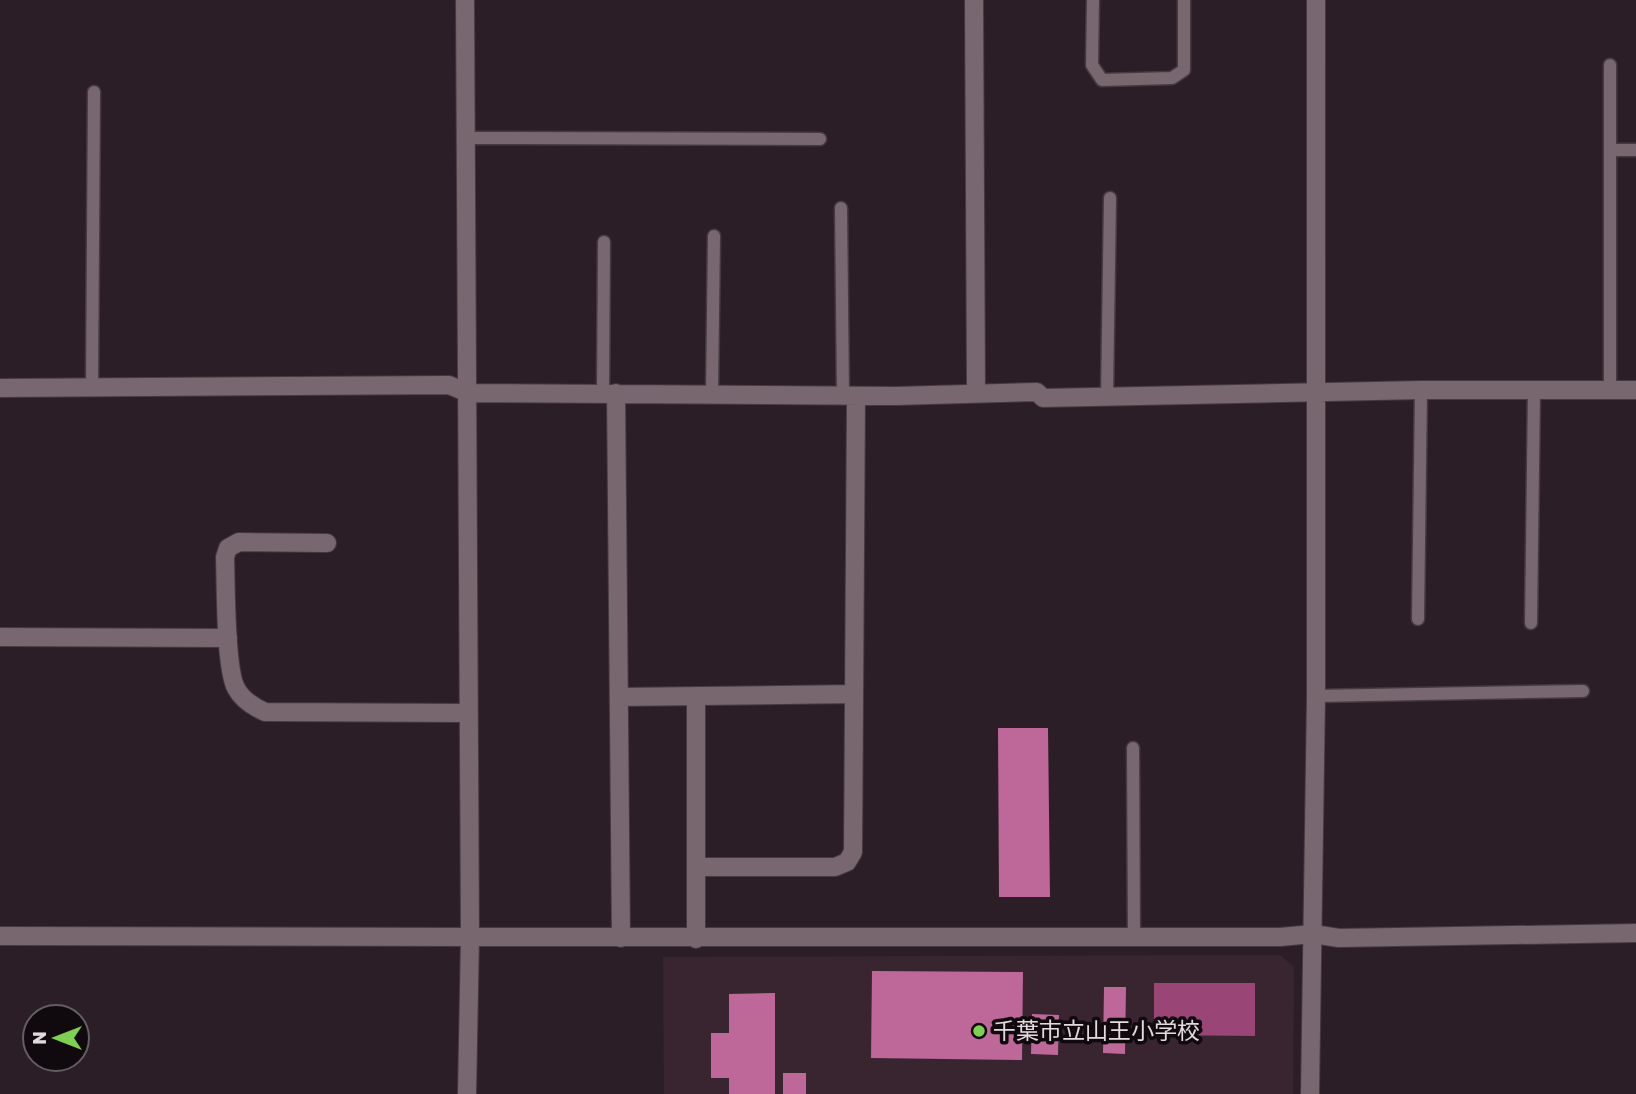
<svg xmlns="http://www.w3.org/2000/svg" width="1636" height="1094" viewBox="0 0 1636 1094" font-family="Rubik,'Noto Sans JP',sans-serif">
	<style>
		.built { fill: #392530 }
		.water { fill: #994576 }
		.building { fill: #be6799 }
		.lines { fill: none; stroke-linecap: round; stroke-linejoin: round }
		.lane-casing { stroke: #463a41; stroke-width: 15 }
		.street-casing { stroke: #463a41; stroke-width: 20 }
		.secondary-casing { stroke: #463a41; stroke-width: 20 }
		.lane { stroke: #78676f; stroke-width: 12 }
		.street { stroke: #78676f; stroke-width: 18 }
		.secondary { stroke: #78676f; stroke-width: 18 }
		.poi-dot { fill: #7fd052; stroke: #100a0e; stroke-width: 2.5 }
		.labels { text-anchor: middle; stroke-width: 7; stroke-linejoin: round; paint-order: stroke }
		.poi-label { font-size: 23px; fill: #e3d9de; stroke: #100a0e; text-anchor: start }
	</style>
	<rect width="100%" height="100%" fill="#2c1e26"/>
	<path class="built" d="M1280,955l14,12 -1,127h-629l-1,-137z"/>
	<path class="water" d="M1154,983h101v53l-101,-1z"/>
	<path class="building" d="M998,728h50l2,169h-51z
		M872,971l151,1 -1,88 -151,-2z
		M1104,987h22l-1,67 -22,-1z
		M775,993v101h-46v-16h-18v-45h18v-39z
		M1032,1014l27,1 -1,40 -27,-1z
		M783,1073h23v21h-23z"/>
	<g class="lines">
		<g class="lane-casing">
			<path id="lane" d="M1093,0l-1,65 10,15 70,-2 12,-8v-70
				M1610,65v325
				M466,138l354,1
				M1610,150h26
				M841,208l2,187
				M92,387l2,-295
				M603,392l1,-150
				M712,394l2,-158
				M1107,397l3,-199
				M1418,619l3,-229
				M1531,623l3,-233
				M1316,696l267,-5
				M1133,748l1,190"/>
		</g>
		<g class="street-casing">
			<path id="street" d="M465,0l5,937 -3,157
				M974,0l2,392
				M0,388l449,-3 19,8 428,3 141,-4 6,6 378,-8h215
				M616,393l5,545
				M327,543l-88,-1 -11,6 -3,9c1,26 0,111 11,131 6,12 18,19 29,24l203,1
				M0,637l228,1
				M696,696v243
				M619,697l235,-3
				M697,867h138l12,-5 6,-10 3,-456
				M0,936l470,1
				M1310,1094l6,-398v-696"/>
		</g>
		<g class="secondary-casing">
			<path id="secondary" d="M470,937h810l33,-3 26,4 297,-5"/>
		</g>
		<use href="#lane" class="lane"/>
		<use href="#street" class="street"/>
		<use href="#secondary" class="secondary"/>
	</g>
	<circle class="poi-dot" cx="979" cy="1031" r="7"/>
	<g class="labels">
		<g class="poi-label">
			<text x="993" y="1039">千葉市立山王小学校</text>
		</g>
	</g>
	<g transform="translate(56 1038) rotate(270)"><circle r="33" fill="#100a0e" stroke="#645d61" stroke-width="2"/>
	<path d="M0-5L12 26L0 18L-12 26Z" fill="#7fd052"/>
	<text y="-10" font-size="19" font-weight="bold" text-anchor="middle" fill="#e3d9de">N</text>
	</g>
</svg>
